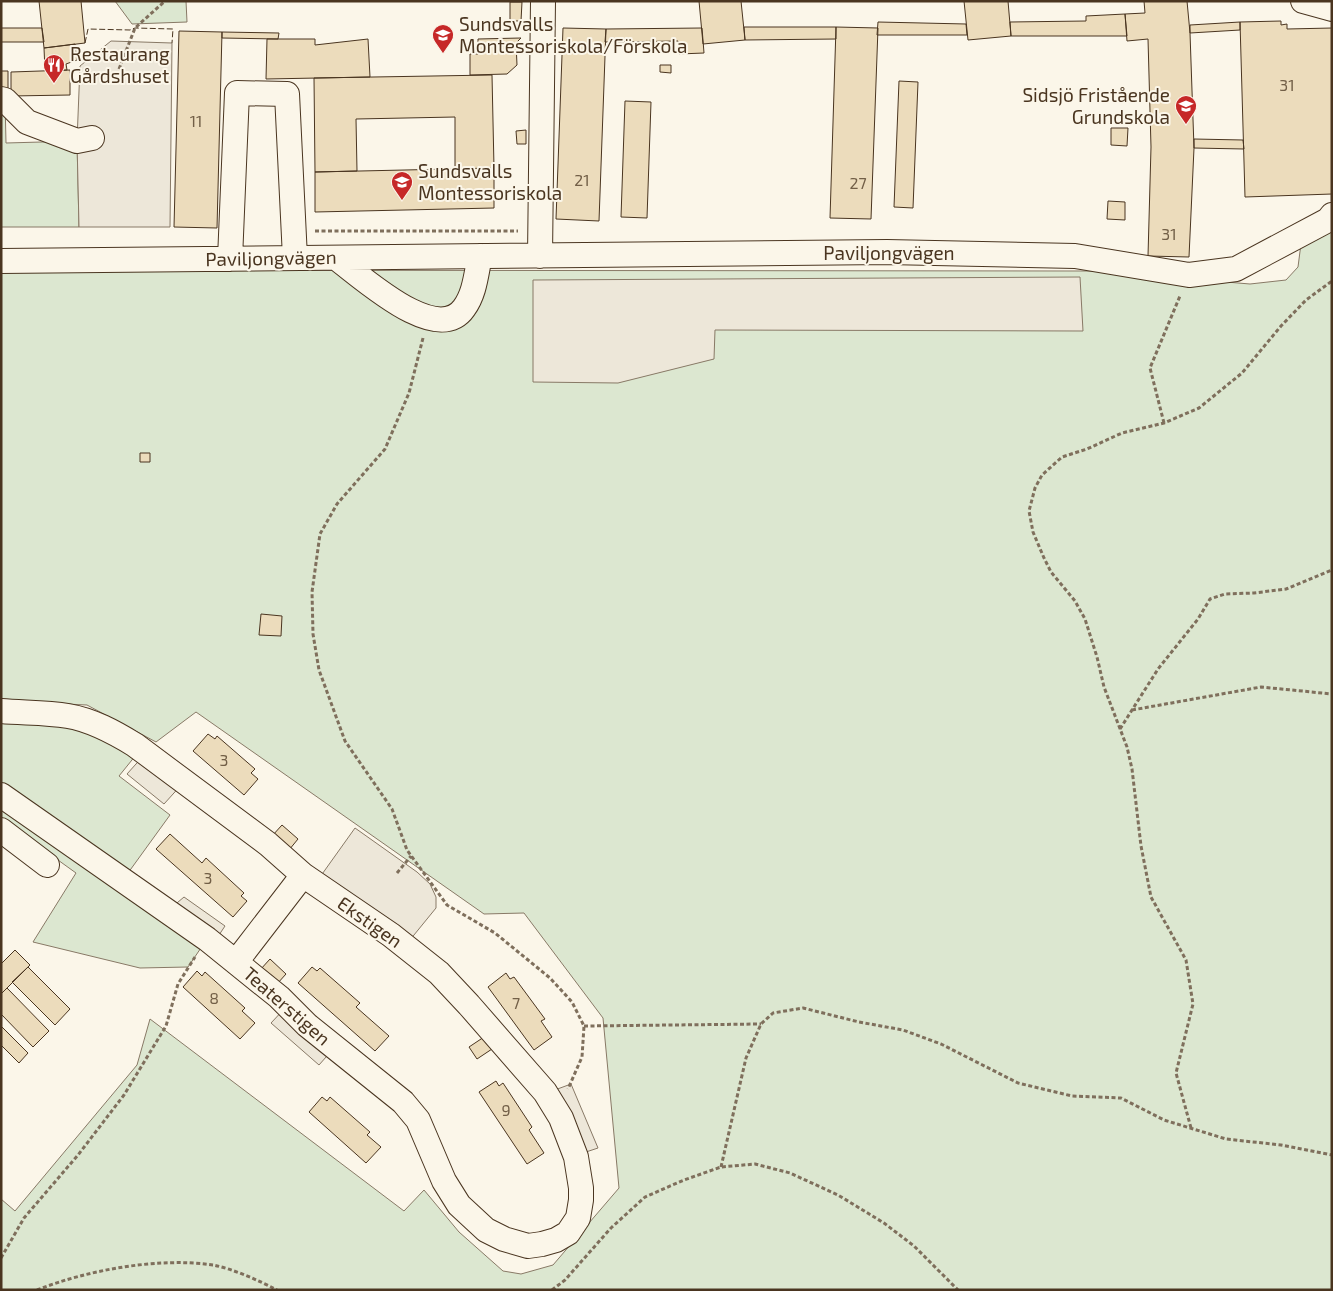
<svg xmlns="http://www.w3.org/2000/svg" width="1333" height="1291" viewBox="0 0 1333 1291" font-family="'Exo 2',sans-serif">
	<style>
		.green { fill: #dce7d0; stroke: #887966 }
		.parking { fill: #ede7d9; stroke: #887966 }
		.building { fill: #ecdcbc; stroke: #4a3520 }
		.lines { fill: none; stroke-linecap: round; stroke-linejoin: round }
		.minor-casing { stroke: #4a3520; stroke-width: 26 }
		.path { stroke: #7f6f5c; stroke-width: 3; stroke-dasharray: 4 2.5; stroke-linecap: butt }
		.minor { stroke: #fbf6e9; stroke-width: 24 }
		.fence { stroke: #4a3520; stroke-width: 1; stroke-dasharray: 6 2.5; stroke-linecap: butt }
		.labels { text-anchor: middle; stroke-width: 4; stroke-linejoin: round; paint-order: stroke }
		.number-label { font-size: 16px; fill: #725f47 }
		.poi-label { font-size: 19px; fill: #4a3520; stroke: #fbf6e9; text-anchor: start }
		.street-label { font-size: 19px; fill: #4a3520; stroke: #fbf6e9 }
	</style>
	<rect width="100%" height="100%" fill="#fbf6e9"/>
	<path class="green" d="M115,1h71l1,21 -55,2z
		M1,99l4,1 1,43 71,-2 2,86h-78z
		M1332,231v1059h-1331v-91l14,12 122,-146 13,-46 254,192 20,-21 35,42 44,39 18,3 32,-9 66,-77 -16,-170 -79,-105 -40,1 -288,-202 -40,30 -69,-37 -86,-4v-431l1095,1 154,13 36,-4 12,-13 4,-31z
		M1,718l82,11 53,26 -17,21 51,39 -42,58 -127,-87z
		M1,794l206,145 -19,28 -48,1 -107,-26 43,-69 -75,-54z"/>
	<path class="parking" d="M111,41l61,2 -2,184h-91l-2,-86 3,-75z
		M1080,277l3,54 -368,-1 -1,29 -96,24 -85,-1v-102z
		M145,754l38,29 -19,21 -37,-30z
		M355,828l62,44 13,12 6,13v11l-31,38 -90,-62z
		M184,897l41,29 -8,12 -46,-30z
		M286,1007l48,41 -15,17 -48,-42z
		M571,1084l27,64 -24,8 -30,-62z"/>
	<path class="building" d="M39,1h42l4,42 -41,5z
		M699,1h42l4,39 -42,4z
		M964,1h44l3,35 -43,4z
		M1144,1h43l3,32 4,115 -5,109 -41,-1 3,-109 -3,-108 -21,2 -2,-27 20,-1z
		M510,2h12l-1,19h-11z
		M1125,14l2,22h-116l-1,-14 76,-1v-5z
		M1281,21v4l6,-1v5l45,-1v166l-87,3 -5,-175z
		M878,22l88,2 1,11h-90z
		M1240,22v8l-50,3v-8z
		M744,27h92v12l-91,1z
		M836,27l42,1 -7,191 -41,-1z
		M1,28h41l2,14h-43z
		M563,28l43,1 -7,192 -43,-2z
		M702,28l2,25 -25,1 -1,-13 -73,1 1,-13z
		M179,31l43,1 -5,196 -43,-1z
		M222,32l57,1 -1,6 -56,-1z
		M521,38l-5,5 1,22 -10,9 -37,1v-21h8v-15z
		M267,39h48v6l53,-6 2,38 -104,2z
		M75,44l2,16 -11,4 1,6 -22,1 -1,-23z
		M660,65h11v8l-11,-1z
		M70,70v25l-59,1v-24z
		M1,71h7v25h-7z
		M492,75l2,93 -39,1v-52l-99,2 1,52 -42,1 -1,-94z
		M899,81l19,1 -5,126 -19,-1z
		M625,101l26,1 -4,116 -26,-1z
		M1111,128h17l-1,18 -16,-1z
		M526,130v14h-9l-1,-13z
		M1194,139l49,1 1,9 -50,-1z
		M494,168v40l-179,4v-40z
		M1108,201l17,1v18l-18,-1z
		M140,453h10v9h-10z
		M261,614l21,2 -1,20 -22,-1z
		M208,734l7,5 2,-3 38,33 -4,4 7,6 -14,16 -51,-44z
		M282,825l16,14 -9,11 -17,-14z
		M170,834l32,29 4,-5 38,35 -3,3 6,5 -14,16 -77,-68z
		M15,950l15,15 -29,29v-30z
		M270,959l16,15 -9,10 -17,-14z
		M28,967l42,42 -15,16 -43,-43z
		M312,967l5,4 3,-3 40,35 -4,4 33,29 -14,15 -77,-68z
		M197,971l5,5 3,-4 40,36 -3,3 13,12 -15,16 -57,-52z
		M506,973l4,6 4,-2 31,42 -4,2 11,16 -18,13 -46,-63z
		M7,988l42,43 -16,16 -32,-33v-20z
		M1,1026l27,27 -9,10 -18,-18z
		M487,1035l8,12 -18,12 -8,-12z
		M496,1081l3,5 4,-3 29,44 -3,3 15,23 -17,11 -48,-72z
		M322,1097l5,4 3,-4 40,35 -3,3 14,12 -15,16 -57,-51z"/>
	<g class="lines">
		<g class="minor-casing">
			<path id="minor" d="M1303,1l29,8
				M1,99l4,1 22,22 50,19 15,-3
				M540,256l3,-255
				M336,258c25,18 101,89 128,50 11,-15 12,-34 16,-52
				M230,259l7,-166 50,1 8,164
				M1,261l886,-9 188,4 114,19 47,-6 92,-49 4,-5
				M1,711c22,2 45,1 67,5 24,4 46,16 67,29l133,99 35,31 88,60 48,38 30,32 76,87 16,26 15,39 5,31v12l-3,18 -10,15 -12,7 -14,4 -14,2 -24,-7 -18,-9 -27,-25 -15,-24 -26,-61 -15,-18 -96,-77 -28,-28 -72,-58 -206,-144
				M1,830l46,35
				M236,962l67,-87"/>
		</g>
		<path class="path" d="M119,69l16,-41 30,-27
			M315,231h203
			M423,338l-14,55 -24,56 -48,55 -17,30 -8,58 1,42 6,36 26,71 47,68 15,41 40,55 48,28 55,45 22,24 12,24 -2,31 -14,32
			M1164,423l-14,-55 30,-72
			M1132,710l129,-23 71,7
			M1120,729l38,-60 40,-50 12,-20 15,-5 29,-1 32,-4 46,-19
			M397,873l14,-17
			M584,1026l177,-2
			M1191,1128l-15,-55 17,-69 -7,-44 -35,-63 -10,-51 -9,-77 -5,-22 -23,-60 -7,-30 -12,-38 -10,-18 -24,-29 -7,-14 -11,-26 -4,-21 6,-23 7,-13 20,-18 25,-8 35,-16 42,-10 35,-15 43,-35 39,-47 25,-26 26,-19
			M721,1167l25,-109 15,-34 12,-11 30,-5 56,14 44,8 38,14 77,39 54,13 49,2 43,22 62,19 55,6 51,10
			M1,1258l23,-40 54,-63 46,-60 42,-69 12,-42 17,-27
			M37,1290c50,-20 122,-33 176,-25 20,4 45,15 64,25
			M552,1290l13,-10 46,-52 34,-31 39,-17 37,-13 34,-3 35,9 48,22 46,28 30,23 44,44"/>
		<use href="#minor" class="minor"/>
		<path class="fence" d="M85,43l3,-14 42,1 5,-2 38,1 -1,14"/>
	</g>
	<defs>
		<g id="school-pin" transform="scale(1.125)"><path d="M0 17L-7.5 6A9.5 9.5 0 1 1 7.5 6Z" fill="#c62828" stroke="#fbf6e9"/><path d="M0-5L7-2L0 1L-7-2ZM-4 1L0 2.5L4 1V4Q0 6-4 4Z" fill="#fff"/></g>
		<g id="restaurant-pin" transform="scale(1.125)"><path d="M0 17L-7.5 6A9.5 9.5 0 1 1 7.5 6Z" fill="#c62828" stroke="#fbf6e9"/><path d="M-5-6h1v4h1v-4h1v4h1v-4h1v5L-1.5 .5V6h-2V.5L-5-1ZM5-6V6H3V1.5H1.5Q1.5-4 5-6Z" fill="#fff"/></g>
	</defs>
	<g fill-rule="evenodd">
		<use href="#school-pin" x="443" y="35"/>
		<use href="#restaurant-pin" x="54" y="65"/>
		<use href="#school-pin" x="1186" y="106"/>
		<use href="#school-pin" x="402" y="182"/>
	</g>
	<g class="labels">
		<g class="number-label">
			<text x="1287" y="91">31</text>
			<text x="196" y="127">11</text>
			<text x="582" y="186">21</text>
			<text x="858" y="189">27</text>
			<text x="1169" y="240">31</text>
			<text x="224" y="766">3</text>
			<text x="208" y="884">3</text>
			<text x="214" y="1004">8</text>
			<text x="516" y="1009">7</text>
			<text x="506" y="1116">9</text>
		</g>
		<g class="poi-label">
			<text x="459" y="31">Sundsvalls<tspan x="459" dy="22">Montessoriskola/Förskola</tspan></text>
			<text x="70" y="61">Restaurang<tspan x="70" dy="22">Gårdshuset</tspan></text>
			<text x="1170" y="102" text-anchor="end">Sidsjö Fristående<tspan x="1170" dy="22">Grundskola</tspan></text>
			<text x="418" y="178">Sundsvalls<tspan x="418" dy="22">Montessoriskola</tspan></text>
		</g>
		<g class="street-label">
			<text x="889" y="260">Paviljongvägen</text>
			<text transform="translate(271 258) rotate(-1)" y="7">Paviljongvägen</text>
			<text transform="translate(370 922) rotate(35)" y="7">Ekstigen</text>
			<text transform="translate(287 1006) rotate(41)" y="7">Teaterstigen</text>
		</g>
	</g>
	<rect width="1333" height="1291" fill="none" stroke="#4a3520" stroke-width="5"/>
</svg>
